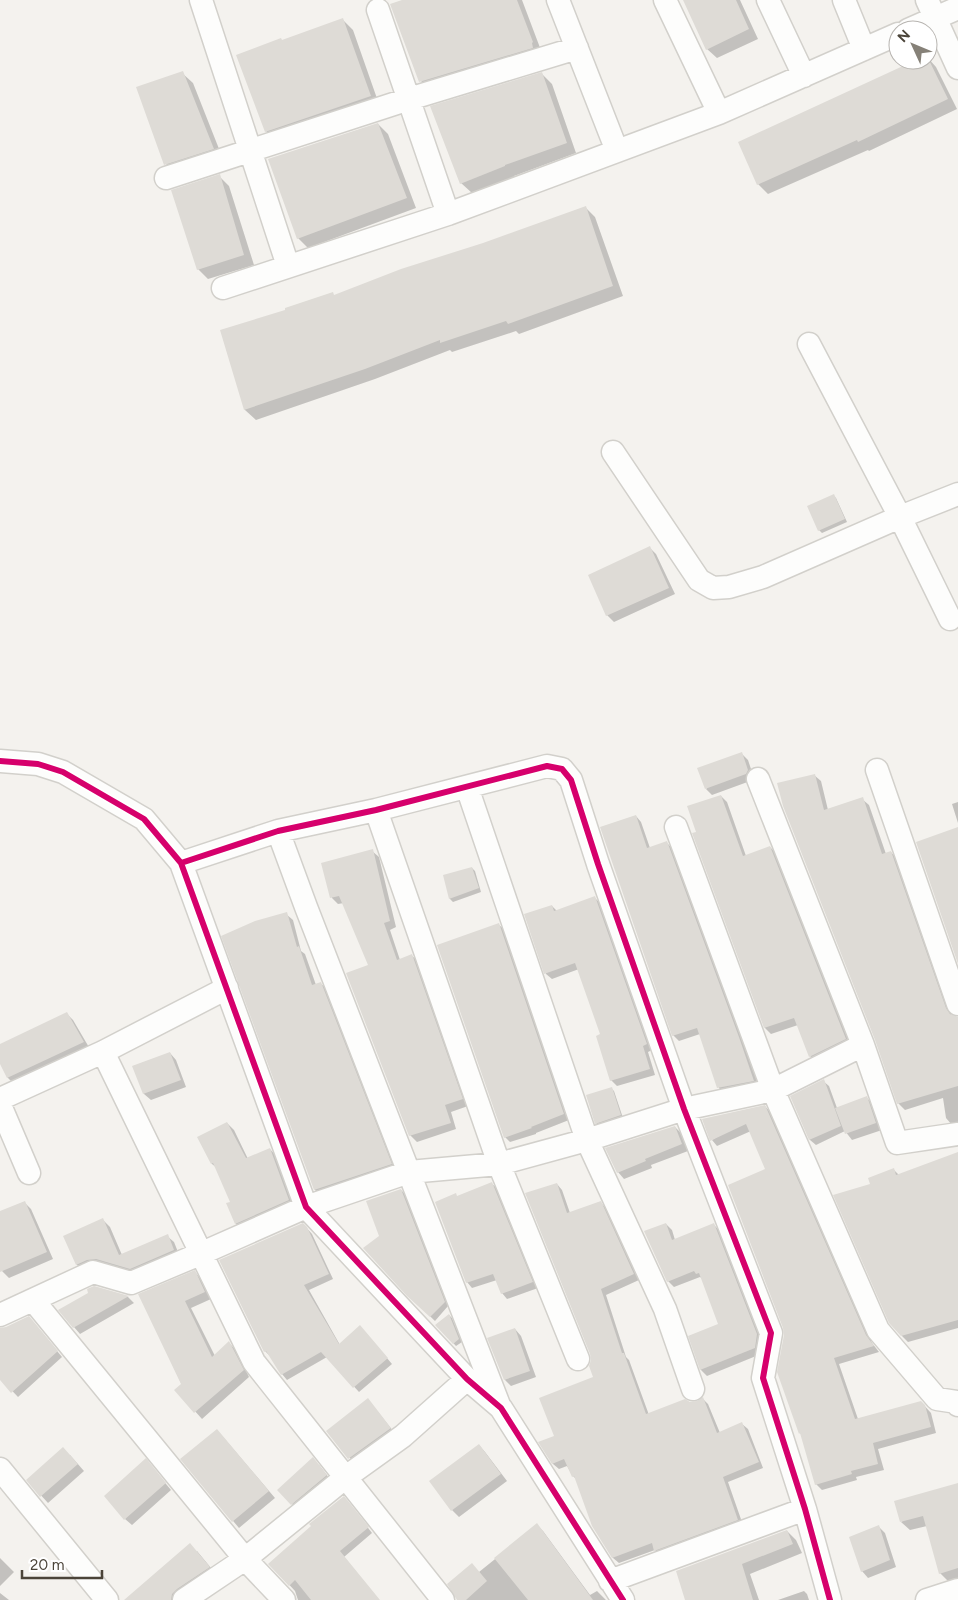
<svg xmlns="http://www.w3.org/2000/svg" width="958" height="1600" viewBox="0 0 958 1600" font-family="Figtree,sans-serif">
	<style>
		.shadow { fill: #0003 }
		.building { fill: #dedbd6 }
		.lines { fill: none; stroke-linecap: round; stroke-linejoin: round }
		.minor-casing { stroke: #d2d0cb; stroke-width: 25 }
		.minor { stroke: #fdfdfc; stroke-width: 22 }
		.cycleway-casing { stroke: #fff; stroke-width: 9 }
		.cycleway { stroke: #d6006c; stroke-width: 6 }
	</style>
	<rect width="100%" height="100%" fill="#f4f2ee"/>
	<path class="shadow" d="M405,0h117l20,53 -111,39 -10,-11z
		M684,0h56l18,39 -41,19 -10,-9z
		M343,20l10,10 27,77 -104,35 -10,-11 16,-90z
		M928,58l8,9 21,42 -88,42 -1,-1 -100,44 -10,-10 161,-124h9z
		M182,73l11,10 30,76 -47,15 -10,-10z
		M542,74l10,10 24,69 -62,23v1l-42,16 -11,-10z
		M378,124l10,10 28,74 -108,40 -10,-10z
		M219,176l10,10 25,79 -46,14 -10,-10z
		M585,207l10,10 28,79 -104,38 -3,-3 -64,21 -2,-2 -75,29 -119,41 -11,-10 -24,-79 114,-35 148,-51z
		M833,495l3,3 11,24 -25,11 -3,-3z
		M650,548l6,6 19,40 -61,28 -7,-7z
		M741,753l7,7 6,18 -1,2 -41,15 -6,-6z
		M814,775l7,6 7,29 34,-11 7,6 17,49 5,-2 6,7 55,157 6,2v106l-6,1 -6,-7 -3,-20 -38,12 -7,-7z
		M721,796l6,6 19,54 24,-9 6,6 76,192 -36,17 -6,-6 -12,-31 -27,9 -6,-6 -71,-194 4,-1z
		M958,802v21l-6,-19z
		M636,816l5,6 9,26 17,-5 6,6 72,195 14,42 -35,8 -5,-6 -19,-54 -21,7 -6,-6z
		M372,851l7,6 17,70 -6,3 10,30 12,-4 7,6 49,144 -17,6 5,17 -39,13 -7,-7 -41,-170 -25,-62 -6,1 -6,-6 -9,-34z
		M472,868l3,3 6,21 -28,10 -3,-3 -6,-23z
		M595,898l6,6 51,146 -4,2 7,23 -38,11 -6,-6 -9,-45 -23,-66 -27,10 -6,-5 -20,-59 26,-9 5,5z
		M286,914l7,6 8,31 4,3 11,31 4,-2 7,6 70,181 -76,26 -6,-6 -92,-254z
		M499,925l6,5 64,190 -33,13v1l-26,8 -5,-5z
		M67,1014l6,6 17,29 -76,35 -6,-6 -8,-16v-17z
		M170,1053l6,7 10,27 -35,13 -7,-6 -10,-28z
		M823,1081l6,5 8,22 30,-10 6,6 9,26 -30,10 -7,-9 -29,14 -6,-5 -18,-43z
		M611,1088l3,3 9,27 -24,8 -3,-3z
		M765,1106l6,7 101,230 7,9 -40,12 19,55 63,-17 10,11 5,20 -58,16 6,21 -28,7 1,3 -35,10 -6,-6 -14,-49 -2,-2 -15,-98 -18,-165 -16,-39 -34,15 -5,-6z
		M227,1123l7,7 14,29 22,-10 6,7 19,51 -53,23 -6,-6 -5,-22 -14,-34 -5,-4 -13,-27z
		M675,1127l7,7 6,17 -37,14 1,3 -28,11 -6,-7z
		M958,1154v174l-50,14 -6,-6 -30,-151 22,-15 5,5z
		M492,1184l6,5 40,99 -31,11 -5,-6 -5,-13 -25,8 -5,-6 -9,-85z
		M557,1184l5,6 8,23 30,-11 6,6 33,72 -33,15 20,62 3,3 20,55 41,-12h7l6,-4 5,5 12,29 22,-9 6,5 15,39 -35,14 15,43 -82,31 -6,-6 -36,13 -6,-5 -20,-32 -16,-46 -4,-4 -6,-10 -8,3 -6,-5 -13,-21 15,-6 39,-59 -2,-18z
		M401,1190l4,4 43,112 -13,15 -27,-26 -27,-59z
		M24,1202l7,7 22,50 -44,19 -7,-7 -2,-6v-52z
		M103,1220l7,7 12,28 45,-19 7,6 6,15 -42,18 -54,-4 -7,-6 -12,-29z
		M303,1224l9,10 21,45 -24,11 31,55 25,-13 27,32 -33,28 -32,-35 -40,23 -5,-6 -12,-18 -5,-5z
		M666,1224l6,6 3,10 39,-15 6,6 43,110 -2,13 -54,22 -6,-6 -11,-34 29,-11 -16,-46 -3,-2 -26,10 -6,-6z
		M195,1272l6,7 10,20 -20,9 24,48 14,-13 7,7 13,27 -47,42 -26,-29 6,-5 -42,-90z
		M94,1287l34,10 6,6 -54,31 -6,-7z
		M449,1315l3,3 10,24 -6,4 -20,-21z
		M34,1323l28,34 -44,40 -18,-19v-49z
		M515,1329l6,7 15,41 -25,9 -6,-6z
		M374,1407l23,29 -41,29 -28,-33z
		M223,1437l52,61 -36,30 -57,-68z
		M479,1445l6,7 22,29 -48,36 -7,-7z
		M70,1455l14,16 -36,32 -21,-23z
		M319,1465l14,18 -35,28 -6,-7z
		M152,1467l19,23 -39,35 -7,-6z
		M958,1484v95l-9,3 -9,-9 -13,-47 -17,4 -9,-8z
		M348,1502l24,31 -28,24 35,43h-81l-3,-9 -25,-27z
		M537,1525l6,6 47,64 7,-4 9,9h-147l20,-28z
		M878,1526l7,7 11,34 -28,11 -6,-7z
		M787,1531l9,9 6,13 -52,21 9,26h-72z
		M197,1551l19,23 -36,26h-45z
		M0,1558l14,14 -14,14z
		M804,1591l3,3 2,6h-31z
		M0,1593l9,7h-9z"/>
	<path class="building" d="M402,0h115l16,42 -1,1 1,5 -114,34 -29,-78z
		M683,0h53l13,29 -43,21z
		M343,18l28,78 -106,36 -29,-77 45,-17 1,2z
		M928,58l20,41 -90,43 -1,-2 -100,45 -19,-43 178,-82h12z
		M183,71l31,78 -50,16 -28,-78z
		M542,72l25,71 -62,22v1l-45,18 -30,-78z
		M378,123l29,75 -110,41 -29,-80z
		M220,174l24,81 -47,15 -26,-80z
		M586,206l27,80 -105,38 -2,-3 -66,22v-3l-75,29 -121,41 -24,-80 65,-20v-2l48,-16 1,3 67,-26 82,-26z
		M834,494l11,25 -27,12 -11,-25z
		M650,546l19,42 -63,28 -18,-41z
		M742,752l6,18 -2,4 -41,15 -8,-21z
		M815,774l9,36 39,-13 19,57 9,-3 55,157 4,6 8,3v69l-61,18 -22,-64 -92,-234 -6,-23z
		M721,795l22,61 27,-10 76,193 -37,18 -15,-39 -30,10 -72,-195 4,-1 -9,-26z
		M636,815l11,33 20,-7 72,196 15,44 -37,7 -20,-60 -25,8 -72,-209z
		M958,827v137l-42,-122z
		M373,849l17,72 -6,2 13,37 15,-6 51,145 -18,6 6,18 -42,13 -63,-163 22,-8 -29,-69 -9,2 -9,-35z
		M472,867l7,21 -30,11 -6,-24z
		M595,896l52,148 -4,2 7,23 -40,12 -14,-45 4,-2 -25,-71 -31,11 -20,-60 28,-9 2,6z
		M287,912l10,35 2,-1 13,39 9,-3 71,182 -78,26 -93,-254 34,-15z
		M499,923l65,191 -33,13 1,1 -28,10 -67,-193z
		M67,1012l17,30 -77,36 -7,-14v-20z
		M170,1052l11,28 -38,14 -11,-28z
		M824,1079l17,47 -32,14 -19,-44z
		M612,1087l9,28 -26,9 -9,-29z
		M867,1096l9,27 -31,11 -10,-26z
		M765,1105l101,230 8,11 -40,12 21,61 66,-18 4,4 6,22 -58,16 5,21 -27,7 1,3 -37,11 -15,-52 -1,1 -22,-62 7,-37 -1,-7 -55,-143 37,-16 -19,-45 -36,17 -8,-22z
		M227,1122l19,36 24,-10 19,52 -54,24 -9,-21 4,-1 -17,-39 -2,1 -14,-27z
		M675,1126l7,18 -37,15 1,2 -29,12 -12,-25z
		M958,1152v168l-57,16 -12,-13 -56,-128 37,-11 -2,-6 26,-10 2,7z
		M492,1182l41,100 -32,12 -8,-20 -27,9 -31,-81 21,-9 1,3z
		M557,1183l10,30 34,-12 33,73 -33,15 21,64h2l22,61 39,-15 5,3 7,-1 6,-4 14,36 25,-11 17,40 -36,15 15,43 -84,31 -2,-8 -40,15 -20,-32 -18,-50 -2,1 -8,-18 -12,5 -14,-22 16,-6 -15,-38 54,-21 -4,-11 2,-6 -1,-6 -65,-161z
		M401,1189l44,113 -15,15 -23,-21 -44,-48 16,-12 -13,-35z
		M25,1201l22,51 -47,20v-61z
		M103,1218l16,37 49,-21 6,16 -44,19 -34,-10 -9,1 -11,5 -13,-29z
		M303,1223l4,4 22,47 -25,11 35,59 21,-19 28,33 -35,30 -32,-36 -40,23 -15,-24 -2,1 -45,-92z
		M666,1223l6,17 42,-17 43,111 -2,14 -55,22 -12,-34 30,-12 -19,-51 -3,1 -2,-3 -27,11 -23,-51z
		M195,1270l10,22 -20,9 27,56 17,-16 15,29 -50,43 -20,-23 7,-6 -43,-90z
		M94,1286l35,10 -56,32 -15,-18 30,-17 -1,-4z
		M449,1314l10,25 -6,5 -18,-19z
		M29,1316l29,35 -47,42 -11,-13v-52l6,-1z
		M515,1328l15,43 -26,9 -17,-42z
		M368,1398l23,30 -43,31 -22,-28z
		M217,1429l52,62 -37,31 -52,-63z
		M479,1444l22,30 -50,37 -22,-30z
		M63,1447l15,17 -38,33 -14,-17z
		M313,1457l14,18 -36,30 -14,-15z
		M146,1458l20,25 -42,37 -20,-24z
		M958,1483v85l-19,6 -16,-58 -23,6 -6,-21z
		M344,1496l25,31 -29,24 40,49h-69l-16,-20 -6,6 -21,-22 43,-38 -2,-2z
		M537,1523l56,77h-65l-34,-42z
		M879,1525l11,35 -29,12 -12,-35z
		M787,1530l6,14 -51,20 11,36h-68l-9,-29z
		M190,1543l20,24 -33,22 -5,5 -1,6h-47z
		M472,1563l15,18 -21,19h-9l-10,-16z"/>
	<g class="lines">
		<g class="minor-casing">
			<path id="minor" d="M201,0l87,266
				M558,0l59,151
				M665,0l54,113
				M768,0l36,76
				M844,0l20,49
				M927,0l31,68
				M378,10l70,204
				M908,30l50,-22
				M166,178l243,-79 168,-51
				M223,288l225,-74 271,-101 179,-79
				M809,344l91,173 50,102
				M613,452l86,128 14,8 16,-1 34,-10 137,-60 58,-23
				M0,761l38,3 25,8 81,47 37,44 125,344 161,172 34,29 122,192
				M877,770l81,234
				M758,779l105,266
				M467,787l120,353 78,169 28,80
				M376,810l123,354 79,195
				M676,827l97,263 105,240 59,69 20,3 1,3
				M278,831l28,76 193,498
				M181,863l97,-32 98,-21 171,-44 15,3 9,11 27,84 86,245 87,224 -8,45 42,131 25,91
				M103,1052l151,310 189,238
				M0,1099l103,-47 124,-64
				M0,1105l29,68
				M33,1300l212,259 39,41
				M0,1315l93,-43 38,11 69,-29 106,-47 103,-35 90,-8 88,-24 97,-31 89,-19 90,-45 34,98 61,-9
				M0,1469l107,131
				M610,1581l195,-72
				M184,1600l61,-41 101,-82 57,-41 64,-57
				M927,1600l31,-10"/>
		</g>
		<use href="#minor" class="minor"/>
		<g class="cycleway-casing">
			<path id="cycleway" d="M0,761l38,3 25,8 81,47 37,44 125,344 161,172 34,29 122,192
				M181,863l97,-32 98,-21 171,-44 15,3 9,11 27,84 86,245 87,224 -8,45 42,131 25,91"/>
		</g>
		<use href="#cycleway" class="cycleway"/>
	</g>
	<g transform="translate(913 45) rotate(314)"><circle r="24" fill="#ffffff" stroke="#b7b4b0"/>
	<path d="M0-4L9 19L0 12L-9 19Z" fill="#868178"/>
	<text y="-8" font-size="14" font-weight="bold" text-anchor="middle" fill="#4b4439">N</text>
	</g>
	<path d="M22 1570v8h80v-8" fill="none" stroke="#4b4439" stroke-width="2.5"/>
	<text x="30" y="1570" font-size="15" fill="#4b4439" stroke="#ffffff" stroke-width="4" paint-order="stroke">20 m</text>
</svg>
